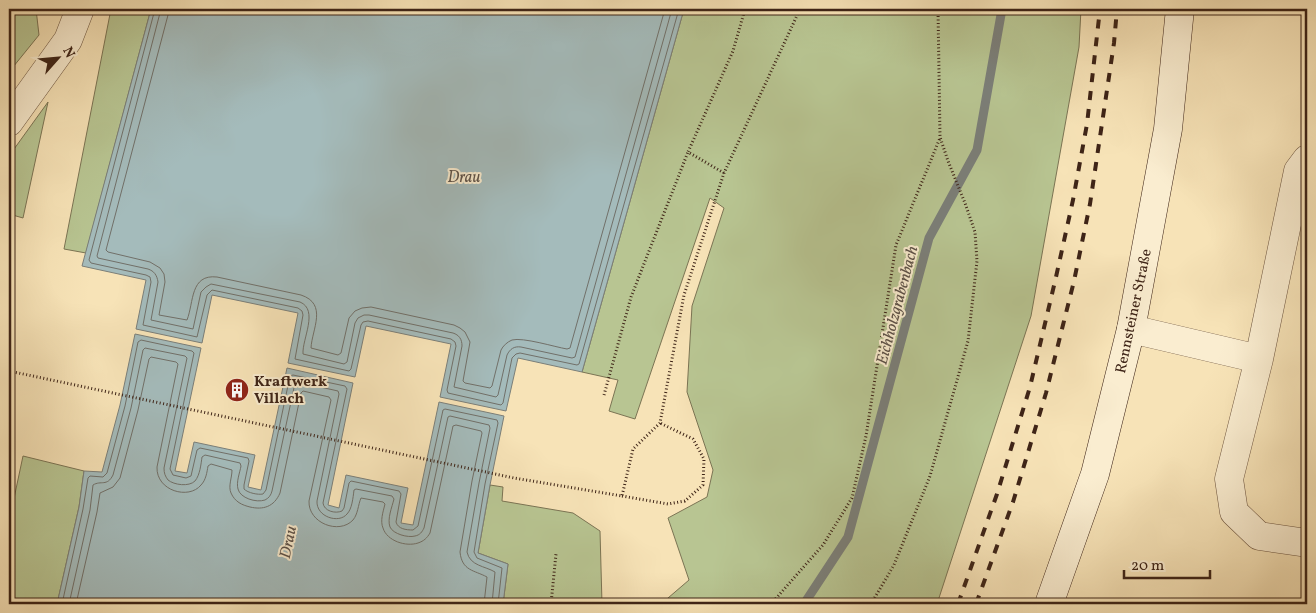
<svg xmlns="http://www.w3.org/2000/svg" width="1316" height="613" viewBox="0 0 1316 613" font-family="Vollkorn,serif">
	<style>
		.green { fill: #b8c592; stroke: #7b7454 }
		.water { fill: #a4bbbb; stroke: #7b7f79 }
		.lines { fill: none; stroke-linecap: round; stroke-linejoin: round }
		.shore { stroke: #717069; stroke-width: 1 }
		.stream { stroke: #7b7f79; stroke-width: 9 }
		.street-casing { stroke: #6c543f; stroke-width: 29 }
		.secondary-casing { stroke: #3e2417; stroke-width: 29 }
		.path { stroke: #3e2417; stroke-width: 3; stroke-dasharray: 1 2.5; stroke-linecap: butt }
		.street { stroke: #faedd0; stroke-width: 28 }
		.secondary { stroke: #faedd0; stroke-width: 28 }
		.rail { stroke: #3e2417; stroke-width: 4; stroke-dasharray: 9 9; stroke-linecap: butt }
		.labels { text-anchor: middle; stroke-width: 4; stroke-linejoin: round; paint-order: stroke }
		.street-label { font-size: 15px; fill: #3e2417; stroke: #faedd0 }
		.poi-label { font-size: 15px; font-weight: bold; fill: #3e2417; stroke: #faedd0; text-anchor: start }
		.water-label { font-size: 16px; font-style: italic; fill: #5d5148; stroke: #faedd0 }
	</style>
	<rect width="100%" height="100%" fill="#f7e3b7"/>
	<filter id="stains"><feTurbulence type="fractalNoise" baseFrequency=".004" numOctaves="4"/><feColorMatrix values="0 0 0 0 .2 0 0 0 0 .09 0 0 0 0 .02 0 0 0 .5 -.17"/></filter>
	<radialGradient id="worn" r=".72"><stop offset=".6" stop-color="#630" stop-opacity="0"/><stop offset="1" stop-color="#630" stop-opacity=".3"/></radialGradient>
	<path class="green" d="M9,9h27l3,26 -30,37z
		M111,9h40l-65,244 -22,-4z
		M684,9h397l-2,38 -48,269 -94,288h-276l28,-24 -21,-62 39,-21 6,-27 -26,-78 5,-86 32,-98 -14,-10 -75,221 -26,-8 9,-31 -36,-8z
		M48,102l-25,116 -14,-4v-58z
		M23,456l61,15 -5,36 -22,97h-48v-82z
		M490,485l13,2 -1,14 71,12 27,18 2,73h-99l5,-40 -30,-11z"/>
	<path class="water" d="M151,9h533l-102,363 -64,-14 -12,53 -66,-14 11,-53 -85,-18 -11,51 -67,-14 10,-50 -86,-18 -10,48 -66,-14 10,-49 -64,-14z
		M135,334l66,14 -26,123 12,2 7,-31 61,13 -7,32 13,3 26,-122 66,15 -25,122 11,3 7,-33 62,13 -7,35 12,2 26,-123 65,14 -14,69 -12,68 30,11 -5,40h-446l22,-97 5,-36 18,1 18,-67z"/>
	<g class="lines">
		<path class="shore" d="M155,9l-66,251 2,3 55,12 4,2 1,5 -8,43 54,12 10,-42 5,-5 86,18 4,3 1,4 -8,44 54,12 2,-2 10,-44 2,-3 5,-1 83,18 4,3 1,4 -9,44 1,3 53,12 2,-2 9,-45 4,-4 4,-1 57,12 2,-1 100,-355
			M161,9l-64,247 1,2 50,11c6,2 9,6 10,13l-7,38 42,9 8,-37 5,-5 5,-3 89,18c19,8 2,37 3,52l41,10 3,-2 8,-39 3,-5 6,-3h5l84,18c6,2 9,6 9,13l-8,41 42,10 2,-2 9,-40c3,-6 7,-9 14,-8l51,11 3,-1 97,-348
			M169,9l-1,6 -62,235 2,2 42,10 10,6 4,6 1,8 -6,33 28,5c7,-18 3,-46 30,-43l84,18c27,9 11,34 10,53l27,7 3,-2 8,-35 6,-7 7,-3 9,-1 83,18 6,3 5,4 5,10 -7,39 2,2 25,5 2,-2 9,-36c2,-4 6,-8 11,-10 11,-3 43,7 55,9l3,-1 95,-339
			M62,604l21,-95 5,-31 2,-2 13,1 4,-4 18,-67 13,-64 3,-2 51,11 2,2 -24,116 3,6 13,3 5,-2 6,-26 3,-2 48,10 1,3 -5,24v4c4,4 14,6 19,5l3,-4 24,-114 3,-1 52,11 2,3 -24,114c1,8 12,11 19,8l2,-3 5,-25 2,-2 48,10 2,3 -5,28c2,7 10,8 17,8l5,-4 25,-116 2,-1 52,11 1,3 -13,61 -11,68 3,6 25,10 -4,36
			M69,604l21,-94 3,-25c8,-5 14,2 20,-10l18,-67 12,-58 2,-2 40,8 2,2 -23,110c0,5 1,8 4,12 6,5 21,7 27,1 5,-6 6,-17 7,-24l3,-2 35,8 1,3c-1,6 -5,16 -3,23 2,9 18,14 27,11 4,-2 6,-5 7,-9l23,-108 3,-1 40,9 1,3 -22,107c-1,16 22,23 30,13 5,-5 6,-16 7,-24l2,-1 36,7 2,3c-2,8 -7,20 -4,28 3,7 18,11 25,9 5,-1 7,-4 9,-8l24,-111 2,-1 39,9 1,3 -11,55 -12,69c3,14 18,14 28,20l-3,32
			M76,604l21,-92 3,-19 13,-6 7,-9 18,-68 11,-51 2,-2 25,5 2,2 -21,103c-1,24 32,33 44,18 5,-5 6,-13 7,-19l3,-2 21,6c0,8 -4,16 -1,23 4,9 11,12 19,14 13,3 24,0 30,-14l21,-100 2,-2 26,6 2,3 -22,101c-1,22 30,34 44,19 5,-6 5,-15 8,-22l22,4 2,2c-2,8 -5,17 -2,24 4,13 23,19 35,15 6,-2 9,-5 12,-10l23,-107 3,-1 25,6 1,2 -10,48 -12,71c2,19 14,18 27,25l-3,27"/>
		<path class="stream" d="M804,604l44,-67 81,-299 48,-88 25,-141"/>
		<g class="street-casing">
			<path id="street" d="M9,122l59,-82 12,-31
				M1307,159l-9,12 -39,188 -30,120 5,33 25,24 48,7
				M1131,329l128,30"/>
		</g>
		<g class="secondary-casing">
			<path id="secondary" d="M1049,604l46,-130 36,-145 37,-200 12,-120"/>
		</g>
		<path class="path" d="M724,173l-36,-21 45,-101 12,-42
			M9,371l505,107 108,18 11,-47 27,-26 24,-128 40,-122 76,-164
			M604,395l27,-98 57,-145
			M622,496l46,8 17,-3 18,-16 1,-26 -11,-20 -33,-16
			M551,604l5,-50
			M771,604l52,-59 29,-47 14,-62 30,-191 44,-107
			M871,604l23,-39 36,-89 38,-135 9,-80 -2,-29 -10,-29 -17,-42 -8,-24 -2,-128"/>
		<use href="#street" class="street"/>
		<use href="#secondary" class="secondary"/>
		<path class="rail" d="M958,604l39,-110 33,-107 26,-110 17,-77 14,-76 13,-115
			M976,604l37,-102 33,-109 28,-112 16,-77 24,-161 3,-34"/>
	</g>
	<defs>
		<g id="building-disc" transform="scale(1.25)"><circle r="9.5" fill="#8f2418" stroke="#faedd0"/><path d="M-4-6H4V6H1V3H-1V6H-4ZM-2.5-4.3h1.7v1.8h-1.7ZM.8-4.3h1.7v1.8H.8ZM-2.5-1h1.7V.8h-1.7ZM.8-1h1.7V.8H.8Z" fill="#fff"/></g>
	</defs>
	<g fill-rule="evenodd">
		<use href="#building-disc" x="237" y="390"/>
	</g>
	<g class="labels">
		<g class="street-label">
			<text transform="translate(1133 311) rotate(-78)" y="5">Rennsteiner Straße</text>
		</g>
		<g class="poi-label">
			<text x="254" y="386">Kraftwerk<tspan x="254" dy="17">Villach</tspan></text>
		</g>
		<g class="water-label">
			<text x="464" y="182">Drau</text>
			<text transform="translate(896 305) rotate(-75)" y="6">Eichholzgrabenbach</text>
			<text transform="translate(287 542) rotate(-78)" y="6">Drau</text>
		</g>
	</g>
	<rect width="1316" height="613" fill="none" stroke="#f7e3b7" stroke-width="30"/>
	<rect x="10" y="10" width="1296" height="593" fill="none" stroke="#3e2417" stroke-width="2.5"/>
	<rect x="15" y="15" width="1286" height="583" fill="none" stroke="#3e2417"/>
	<g transform="translate(58 58) rotate(63)" stroke="#faedd0" stroke-width="4" paint-order="stroke">
	<path d="M0-4L9 19L0 12L-9 19Z" fill="#3e2417"/>
	<text y="-8" font-size="14" font-weight="bold" text-anchor="middle" fill="#3e2417">N</text>
	</g>
	<path d="M1124 570v8h86v-8" fill="none" stroke="#3e2417" stroke-width="2.5"/>
	<text x="1131" y="570" font-size="15" fill="#3e2417" stroke="#faedd0" stroke-width="4" paint-order="stroke">20 m</text>
	<rect width="100%" height="100%" filter="url(#stains)"/>
	<rect width="100%" height="100%" fill="url(#worn)"/>
</svg>
